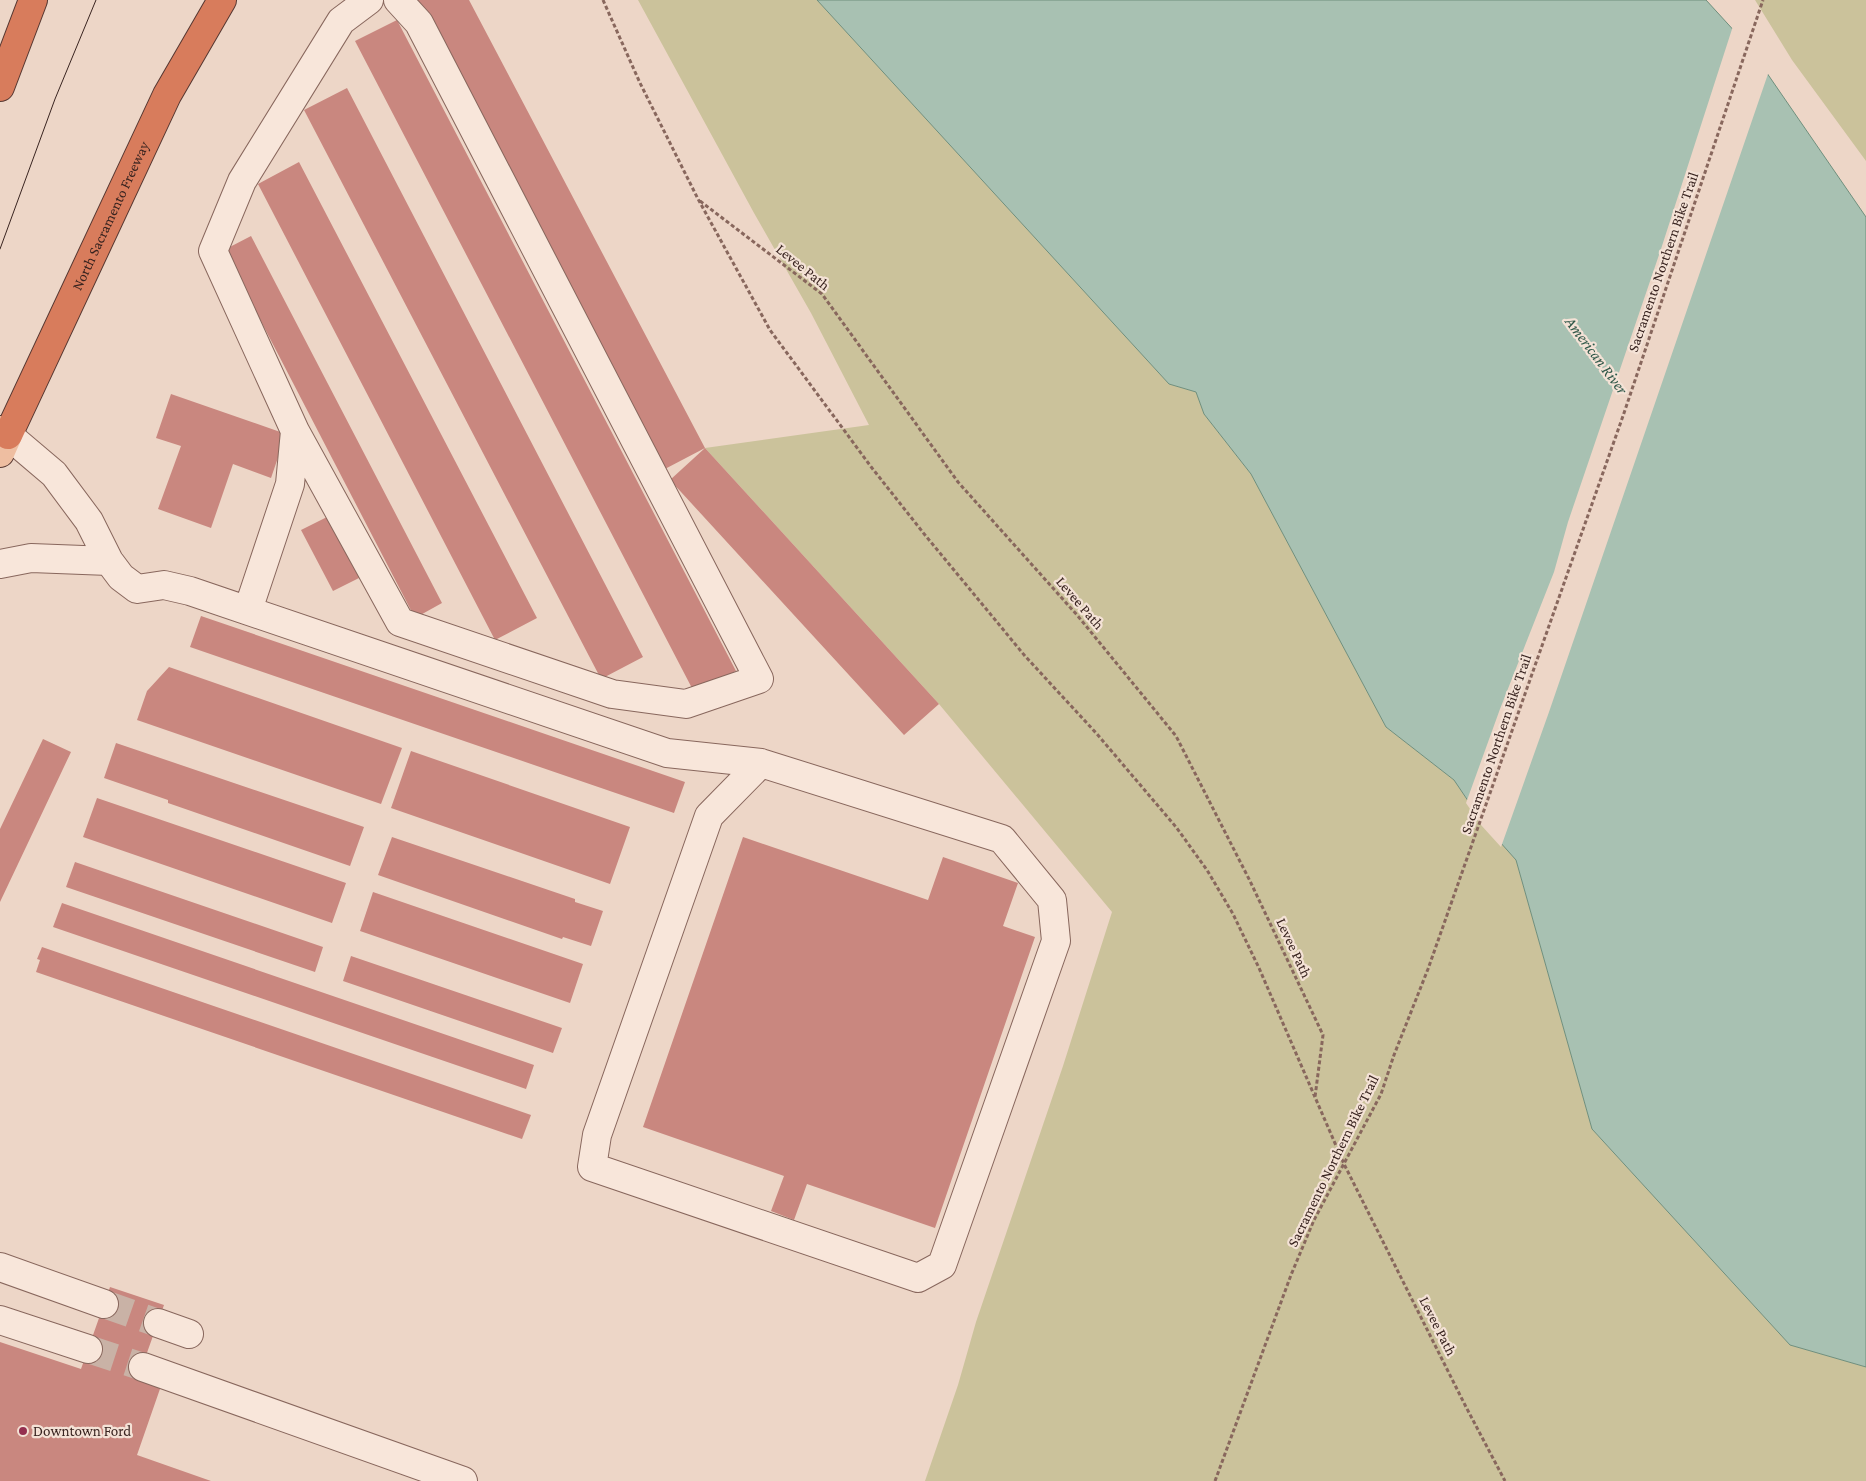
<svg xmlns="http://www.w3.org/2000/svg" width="1866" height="1481" viewBox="0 0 1866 1481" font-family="'Crimson Pro',serif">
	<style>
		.green { fill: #cbc29b }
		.water { fill: #a8c1b2; stroke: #6f8f7d }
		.pier { fill: #edd6c7 }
		.building { fill: #c9877f }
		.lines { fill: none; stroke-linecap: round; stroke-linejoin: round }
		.minor-tunnel { stroke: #c9b2a6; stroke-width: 28; stroke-dasharray: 28 14; stroke-linecap: butt }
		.minor-casing { stroke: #88675d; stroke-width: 30 }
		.major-casing { stroke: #563731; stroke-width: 30 }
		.highway-casing { stroke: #563731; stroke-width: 30 }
		.path { stroke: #88675d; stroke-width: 3; stroke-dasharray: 4 2.5; stroke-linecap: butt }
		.minor { stroke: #f8e6da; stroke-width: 28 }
		.major { stroke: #eebea1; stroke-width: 28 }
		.highway { stroke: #d87c5c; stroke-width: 28 }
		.tram { stroke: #392420; stroke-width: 1 }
		.poi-dot { fill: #942f4f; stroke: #f4e2d6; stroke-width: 2 }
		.labels { text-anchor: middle; stroke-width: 4.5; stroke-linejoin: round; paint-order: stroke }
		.street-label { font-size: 15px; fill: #392420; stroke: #f4e2d6 }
		.poi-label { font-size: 15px; fill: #392420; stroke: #f4e2d6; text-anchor: start }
		.water-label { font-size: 16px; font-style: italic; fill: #305849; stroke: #f4e2d6 }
	</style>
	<rect width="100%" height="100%" fill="#edd6c7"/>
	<path class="green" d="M638,0h179l352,384 27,8 8,22 47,60 135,253 68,53 29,43 33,37 76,269 198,216 76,22v114h-941l33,-96 18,-63 87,-256 49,-154 -173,-208 -234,-256 164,-23 -58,-112 -57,-100z
		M1755,0h111v161l-74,-101z"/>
	<path class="water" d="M817,0h889l43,47 117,170v1150l-76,-22 -198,-216 -76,-269 -33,-37 -29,-43 -68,-53 -135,-253 -47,-60 -8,-22 -27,-8z"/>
	<path class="pier" d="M1733,26l18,19 18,26 -220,641 -48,135 -20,-22 -15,-22 34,-94 54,-137 14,-50 93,-273z"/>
	<path class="building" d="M416,0h53l236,448 234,256 -35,31 -234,-255 35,-32 -42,22z
		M397,20l339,651 -42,21 -339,-651z
		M347,88l296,569 -42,22 -297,-569z
		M299,162l238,456 -42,22 -237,-456z
		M251,236l191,367 -27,15 -191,-368z
		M171,394l115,40 -15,44 -38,-14 -22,64 -53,-19 23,-63 -25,-8z
		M329,516l32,61 -28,14 -32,-61z
		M201,616l484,166 -11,31 -484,-166z
		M169,667l233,81 -21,56 -244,-84 10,-29z
		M43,739l28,13 -71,150v-73z
		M116,743l248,84 -14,39 -182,-63v-3l-64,-22z
		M411,751l219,76 -20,57 -219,-76z
		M97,798l249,85 -14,40 -249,-86z
		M392,837l183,62v3l28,9 -12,35 -28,-9 -1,2 -184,-64z
		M743,837l185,63 15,-43 75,26 -15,43 32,11 -100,291 -128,-44 -13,36 -23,-9 13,-35 -141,-49z
		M75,862l248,85 -8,25 -249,-85z
		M373,892l210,72 -13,39 -210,-72z
		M62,903l472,162 -8,24 -473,-162z
		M42,947l489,168 -9,24 -486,-167 4,-12 -3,-1z
		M351,956l211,72 -9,25 -210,-72z
		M110,1287l54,18 -26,73 23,8 -24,69 74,26h-211v-139l81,27z"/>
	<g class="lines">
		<path class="minor-tunnel" d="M104,1304l54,19
			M88,1349l55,18"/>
		<g class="minor-casing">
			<path id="minor" d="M369,0l-28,21 -99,160 -29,70 82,180 105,191 212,72 74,10 73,-25 -340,-656 -21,-23
				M8,435l46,39 35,47 20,40 12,16 16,12 27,-4 26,6 477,162 94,10 241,76 50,61 4,41 -114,324 -24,13 -326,-111 5,-32 112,-319 52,-53
				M0,564l31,-6 78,3
				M248,610l42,-126 5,-53
				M0,1267l104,37
				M0,1320l88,29
				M158,1323l31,11
				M143,1367l320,114"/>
		</g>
		<g class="major-casing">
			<path id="major" d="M0,430l8,5 -8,18"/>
		</g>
		<g class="highway-casing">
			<g id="highway">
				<path d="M0,87l33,-87"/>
				<path id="s1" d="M8,435l159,-340 55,-95"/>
			</g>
		</g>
		<path class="path" d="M603,0l37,83 58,116 72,131 102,138 53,67 100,121 72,78 79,93 31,43 26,44 26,54 85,196 121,241 40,76
			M700,201l122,93 136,188 119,133 99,121 74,145 73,154 -8,62
			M1215,1481l76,-206 23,-55 67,-126 13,-39 34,-86 195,-553 140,-416"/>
		<use href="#minor" class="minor"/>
		<use href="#major" class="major"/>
		<use href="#highway" class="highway"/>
		<path class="tram" d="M0,249l55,-150 41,-99"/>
	</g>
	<circle class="poi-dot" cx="23" cy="1431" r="5"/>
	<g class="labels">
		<g class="street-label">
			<text dy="5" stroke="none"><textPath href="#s1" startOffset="242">North Sacramento Freeway</textPath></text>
			<text transform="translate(1663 262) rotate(-71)" y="5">Sacramento Northern Bike Trail</text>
			<text transform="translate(803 267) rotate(39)" y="5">Levee Path</text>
			<text transform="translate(1080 603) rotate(49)" y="5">Levee Path</text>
			<text transform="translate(1496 744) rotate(-71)" y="5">Sacramento Northern Bike Trail</text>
			<text transform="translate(1294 948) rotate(65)" y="5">Levee Path</text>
			<text transform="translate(1333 1161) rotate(-64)" y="5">Sacramento Northern Bike Trail</text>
			<text transform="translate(1438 1326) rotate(63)" y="5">Levee Path</text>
		</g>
		<g class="poi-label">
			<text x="33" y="1436">Downtown Ford</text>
		</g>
		<g class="water-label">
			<text transform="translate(1597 355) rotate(53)" y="6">American River</text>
		</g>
	</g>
</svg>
